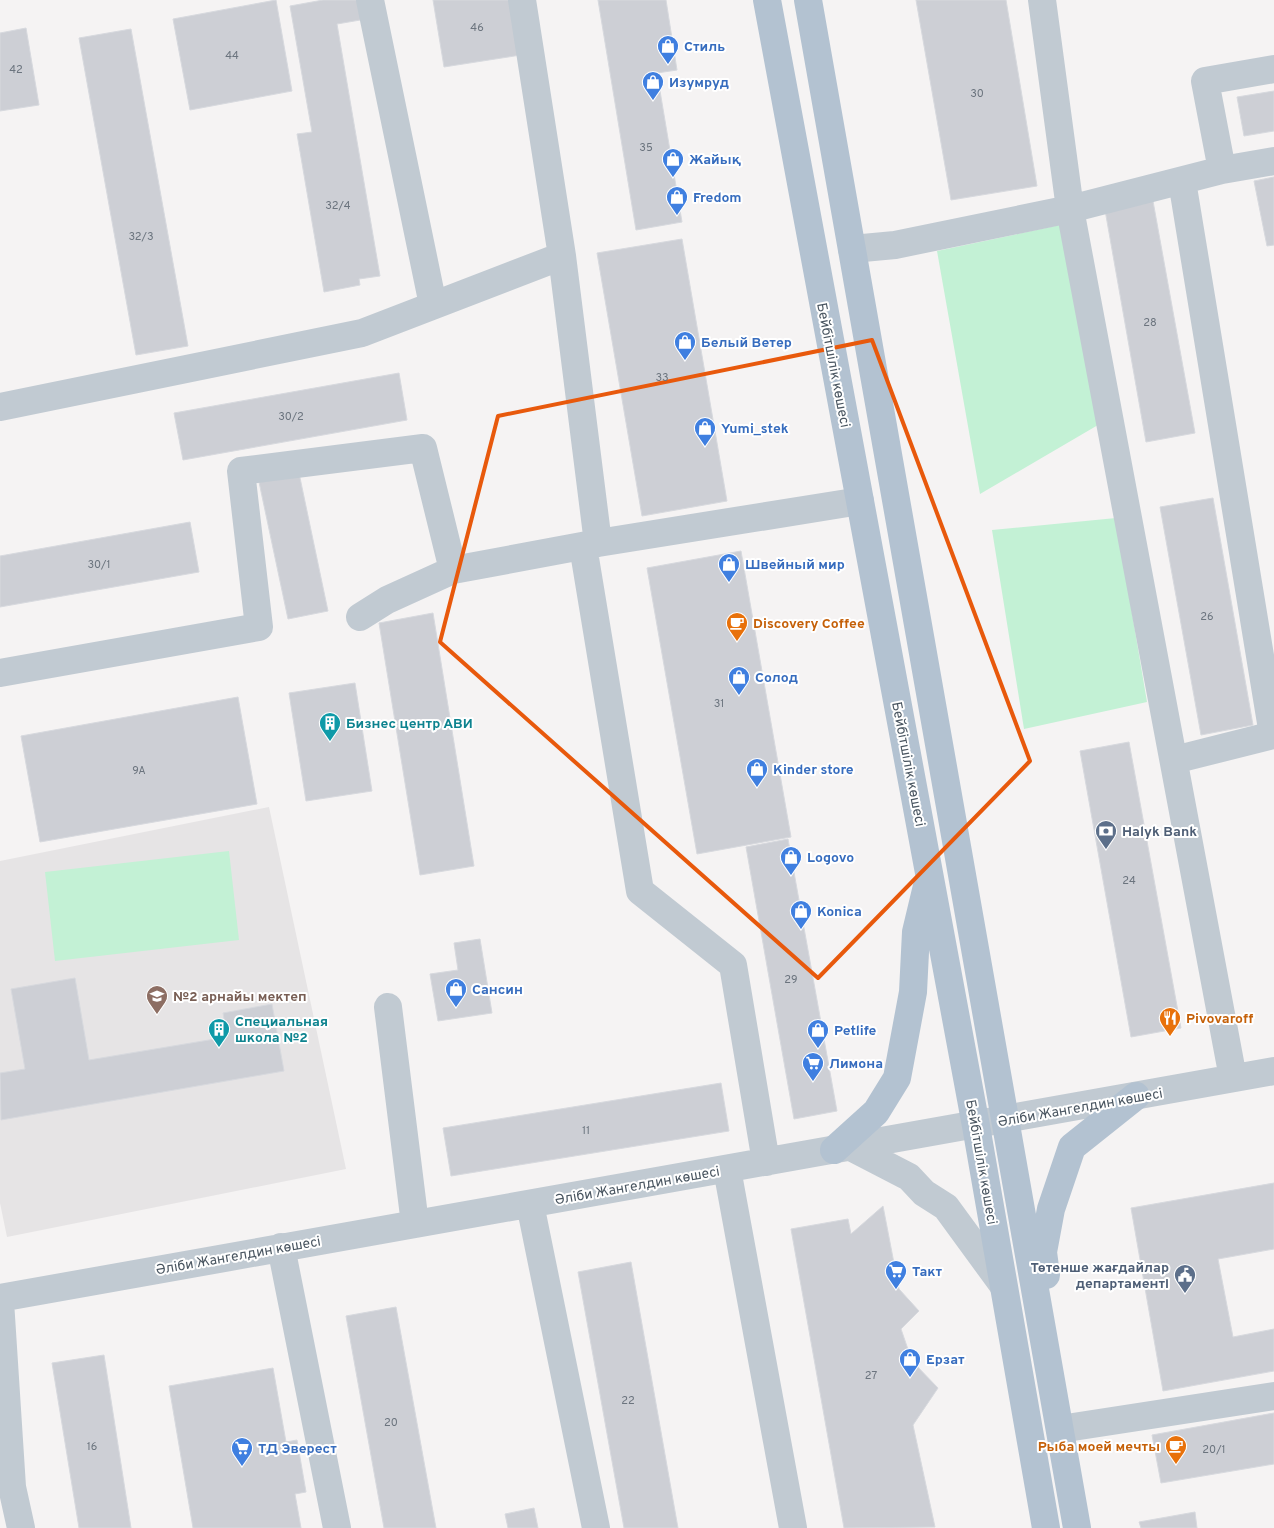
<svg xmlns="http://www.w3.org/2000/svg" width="1274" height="1528" viewBox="0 0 1274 1528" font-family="Overpass,sans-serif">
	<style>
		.education { fill: #e6e4e5 }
		.green { fill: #c3f1d5 }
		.building { fill: #cdcfd5; stroke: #d7d9de }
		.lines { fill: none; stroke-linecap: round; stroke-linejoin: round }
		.minor { stroke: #c1cad2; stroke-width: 28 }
		.major { stroke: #b3c2d1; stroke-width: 28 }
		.marked { fill: none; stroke: #e8590c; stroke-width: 4; stroke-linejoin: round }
		.labels { text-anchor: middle; stroke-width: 4; stroke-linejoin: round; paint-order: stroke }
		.number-label { font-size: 11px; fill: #6b747e }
		.shop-label { font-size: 14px; font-weight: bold; fill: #366cbe; stroke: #fff; text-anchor: start }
		.street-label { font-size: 14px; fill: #4a5661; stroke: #fff }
		.food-label { font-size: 14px; font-weight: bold; fill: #c56008; stroke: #fff; text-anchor: start }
		.culture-label { font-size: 14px; font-weight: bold; fill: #0d838f; stroke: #fff; text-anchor: start }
		.service-label { font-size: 14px; font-weight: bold; fill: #4e5e75; stroke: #fff; text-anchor: start }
		.education-label { font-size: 14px; font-weight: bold; fill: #785e54; stroke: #fff; text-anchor: start }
	</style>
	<rect width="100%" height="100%" fill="#f5f3f3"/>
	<path class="education" d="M269,807l77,362 -339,68 -7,-34v-342z"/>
	<path class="green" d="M1060,225l38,200 -118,69 -43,-243z
		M1116,518l31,184 -123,27 -32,-199z
		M229,851l10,89 -184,21 -10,-89z"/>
	<path class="building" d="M276,0l16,91 -102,19 -17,-91z
		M323,0h40l3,19 -29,5 43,252 -21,3 1,6 -36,7 -27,-158 15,-2 -22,-126z
		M433,0h79l9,55 -77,12z
		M598,0h68l11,70 -20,3 25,149 -46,8z
		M916,0h90l31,186 -86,14z
		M26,28l13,77 -39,6v-78z
		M131,29l57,317 -52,9 -57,-317z
		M1274,91v40l-30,5 -7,-39z
		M1274,177v68l-7,1 -13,-65z
		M1153,201l42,232 -49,9 -41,-232z
		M682,239l45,262 -85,15 -45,-263z
		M399,373l8,47 -224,40 -9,-47z
		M299,473l29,138 -40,8 -29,-137z
		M1213,498l40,227 -52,10 -41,-228z
		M190,522l9,50 -199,35v-51z
		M741,551l50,286 -94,17 -50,-286z
		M433,613l41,253 -54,9 -41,-252z
		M355,683l17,108 -66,10 -17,-108z
		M238,697l19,107 -217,38 -19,-106z
		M1129,742l52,286 -50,9 -51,-286z
		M788,839l49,272 -43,8 -48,-272z
		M480,939l12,74 -54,8 -8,-47 28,-4 -4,-27z
		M75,978l14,82 138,-23 -4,-24 49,-9 12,67 -283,49 -1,-47 25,-4 -14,-80z
		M721,1083l8,48 -278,45 -8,-48z
		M1274,1183v66l-56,10 15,78 41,-8v42l-111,20 -32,-183z
		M883,1206l16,83 20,22 -18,18 11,32 26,27 -25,37 22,102 -91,1 -53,-299 57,-10 3,15z
		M631,1262l47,266h-54l-46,-256z
		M396,1307l40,221h-52l-38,-212z
		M104,1355l27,173h-52l-27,-165z
		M273,1368l13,74 11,-2 9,52 -11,2 6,34h-108l-24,-142z
		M1274,1413v51l-113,19 -9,-48z
		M534,1508l4,20h-30l-3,-14z
		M1195,1512l2,16h-56l-2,-6z"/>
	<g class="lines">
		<path class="minor" d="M370,0l63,305
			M522,0l40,256 36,287
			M1042,0l28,209 163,869
			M1222,170l-17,-89 69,-12
			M852,249l43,-4 175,-36 152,-39 52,-9
			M0,407l362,-74 200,-77
			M583,546l57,345 93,74 33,197
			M360,617l27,-17 66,-30 145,-27 262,-42
			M0,673l259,-46 -18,-156 182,-23 30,122
			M1174,760l99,-25 -91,-554
			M388,1007l27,217
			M851,1147l58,30 15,16 22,14 57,78
			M727,1169l66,359
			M530,1204l66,324
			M281,1247l56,281
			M0,1298l1274,-227
			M0,1301l12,186 9,41
			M1060,1429l214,-33"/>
		<path class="major" d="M767,0l209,1126 70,402
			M808,0l269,1528
			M834,1150l42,-38 21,-34 16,-86 3,-60 11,-46
			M1046,1275l-3,-23 8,-43 21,-62 64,-51"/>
	</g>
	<path class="marked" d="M872,340l158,421 -212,217 -378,-336 58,-226z"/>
	<defs>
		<g id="shop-pin" transform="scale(1.125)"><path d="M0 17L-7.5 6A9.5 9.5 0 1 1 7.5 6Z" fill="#3f7fe0" stroke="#fff"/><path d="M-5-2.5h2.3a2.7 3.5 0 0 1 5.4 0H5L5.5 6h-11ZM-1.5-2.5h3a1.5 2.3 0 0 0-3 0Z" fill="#fff"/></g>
		<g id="cafe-pin" transform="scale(1.125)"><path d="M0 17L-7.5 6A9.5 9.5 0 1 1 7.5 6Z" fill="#e8710a" stroke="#fff"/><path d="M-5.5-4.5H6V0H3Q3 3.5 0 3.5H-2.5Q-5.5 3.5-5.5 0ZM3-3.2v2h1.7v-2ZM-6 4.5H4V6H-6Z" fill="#fff"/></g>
		<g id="building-pin" transform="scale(1.125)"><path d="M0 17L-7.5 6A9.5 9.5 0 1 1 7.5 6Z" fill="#0f9aa8" stroke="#fff"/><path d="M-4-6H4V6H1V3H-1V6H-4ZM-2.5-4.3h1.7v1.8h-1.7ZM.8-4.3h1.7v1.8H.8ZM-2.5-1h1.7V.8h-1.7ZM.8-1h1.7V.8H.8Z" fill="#fff"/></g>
		<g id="bank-pin" transform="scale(1.125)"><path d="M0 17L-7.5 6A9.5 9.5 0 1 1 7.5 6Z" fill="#5c6f8a" stroke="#fff"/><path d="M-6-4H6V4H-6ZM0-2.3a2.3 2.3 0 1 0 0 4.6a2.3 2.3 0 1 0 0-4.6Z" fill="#fff"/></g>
		<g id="school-pin" transform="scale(1.125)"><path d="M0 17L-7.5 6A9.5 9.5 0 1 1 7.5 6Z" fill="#8d6e63" stroke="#fff"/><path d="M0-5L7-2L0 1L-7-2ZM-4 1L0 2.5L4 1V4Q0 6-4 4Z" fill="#fff"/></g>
		<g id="restaurant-pin" transform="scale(1.125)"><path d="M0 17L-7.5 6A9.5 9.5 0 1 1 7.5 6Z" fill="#e8710a" stroke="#fff"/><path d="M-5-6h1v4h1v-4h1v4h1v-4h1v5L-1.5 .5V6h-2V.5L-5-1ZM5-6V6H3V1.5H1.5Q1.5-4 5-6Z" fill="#fff"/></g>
		<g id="supermarket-pin" transform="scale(1.125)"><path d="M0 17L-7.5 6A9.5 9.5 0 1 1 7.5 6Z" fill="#3f7fe0" stroke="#fff"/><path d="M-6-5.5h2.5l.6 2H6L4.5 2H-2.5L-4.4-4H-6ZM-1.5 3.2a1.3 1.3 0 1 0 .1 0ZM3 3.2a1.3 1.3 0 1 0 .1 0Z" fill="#fff"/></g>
		<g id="civic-pin" transform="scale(1.125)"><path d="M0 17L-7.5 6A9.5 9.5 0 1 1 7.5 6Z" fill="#5c6f8a" stroke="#fff"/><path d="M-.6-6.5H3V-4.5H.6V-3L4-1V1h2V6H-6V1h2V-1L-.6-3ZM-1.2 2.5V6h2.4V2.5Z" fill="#fff"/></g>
	</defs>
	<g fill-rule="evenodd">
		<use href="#shop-pin" x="668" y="46"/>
		<use href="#shop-pin" x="653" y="82"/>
		<use href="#shop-pin" x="673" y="159"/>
		<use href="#shop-pin" x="677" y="197"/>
		<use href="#shop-pin" x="685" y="342"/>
		<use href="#shop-pin" x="705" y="428"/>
		<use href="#shop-pin" x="729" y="564"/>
		<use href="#cafe-pin" x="737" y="623"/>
		<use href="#shop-pin" x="739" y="677"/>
		<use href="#building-pin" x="330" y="723"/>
		<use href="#shop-pin" x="757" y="769"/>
		<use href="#bank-pin" x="1106" y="831"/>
		<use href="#shop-pin" x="791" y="857"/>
		<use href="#shop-pin" x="801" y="911"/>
		<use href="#shop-pin" x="456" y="989"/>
		<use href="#school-pin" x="157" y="996"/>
		<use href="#restaurant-pin" x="1170" y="1018"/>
		<use href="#building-pin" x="219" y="1029"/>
		<use href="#shop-pin" x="818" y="1030"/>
		<use href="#supermarket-pin" x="813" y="1063"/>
		<use href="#supermarket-pin" x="896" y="1271"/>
		<use href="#civic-pin" x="1185" y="1275"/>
		<use href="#shop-pin" x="910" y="1359"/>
		<use href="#cafe-pin" x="1176" y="1446"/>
		<use href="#supermarket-pin" x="242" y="1448"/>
	</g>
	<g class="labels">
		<g class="number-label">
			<text x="477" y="31">46</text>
			<text x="232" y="59">44</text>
			<text x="16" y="73">42</text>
			<text x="977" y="97">30</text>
			<text x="646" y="151">35</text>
			<text x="338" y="209">32/4</text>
			<text x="141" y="240">32/3</text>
			<text x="1150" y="326">28</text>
			<text x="662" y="381">33</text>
			<text x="291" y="420">30/2</text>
			<text x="99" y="568">30/1</text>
			<text x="1207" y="620">26</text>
			<text x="719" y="707">31</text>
			<text x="139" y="774">9А</text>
			<text x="1129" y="884">24</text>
			<text x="791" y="983">29</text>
			<text x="586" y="1134">11</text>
			<text x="871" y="1379">27</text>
			<text x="628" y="1404">22</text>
			<text x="391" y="1426">20</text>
			<text x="92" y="1450">16</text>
			<text x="1214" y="1453">20/1</text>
		</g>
		<g class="shop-label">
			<text x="684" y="51">Стиль</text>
			<text x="669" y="87">Изумруд</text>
			<text x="689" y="164">Жайық</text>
			<text x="693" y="202">Fredom</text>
			<text x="701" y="347">Белый Ветер</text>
			<text x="721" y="433">Yumi_stek</text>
			<text x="745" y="569">Швейный мир</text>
			<text x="755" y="682">Солод</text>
			<text x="773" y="774">Kinder store</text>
			<text x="807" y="862">Logovo</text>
			<text x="817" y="916">Konica</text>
			<text x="472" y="994">Сансин</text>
			<text x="834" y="1035">Petlife</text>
			<text x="829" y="1068">Лимона</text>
			<text x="912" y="1276">Такт</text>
			<text x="926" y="1364">Ерзат</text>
			<text x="258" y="1453">ТД Эверест</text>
		</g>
		<g class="street-label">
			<text transform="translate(834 365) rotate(79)" y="5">Бейбітшілік көшесі</text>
			<text transform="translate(909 764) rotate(79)" y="5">Бейбітшілік көшесі</text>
			<text transform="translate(1080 1107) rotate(-10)" y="5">Әліби Жангелдин көшесі</text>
			<text transform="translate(982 1162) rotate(80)" y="5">Бейбітшілік көшесі</text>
			<text transform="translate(637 1185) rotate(-10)" y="5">Әліби Жангелдин көшесі</text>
			<text transform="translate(238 1255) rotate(-10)" y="5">Әліби Жангелдин көшесі</text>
		</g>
		<g class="food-label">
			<text x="753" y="628">Discovery Coffee</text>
			<text x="1186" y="1023">Pivovaroff</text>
			<text x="1160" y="1451" text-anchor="end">Рыба моей мечты</text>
		</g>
		<g class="culture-label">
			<text x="346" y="728">Бизнес центр АВИ</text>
			<text x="235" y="1026">Специальная<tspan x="235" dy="16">школа №2</tspan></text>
		</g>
		<g class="service-label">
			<text x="1122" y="836">Halyk Bank</text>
			<text x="1169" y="1272" text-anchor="end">Төтенше жағдайлар<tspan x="1169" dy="16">департаменті</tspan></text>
		</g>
		<g class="education-label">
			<text x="173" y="1001">№2 арнайы мектеп</text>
		</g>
	</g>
</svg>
